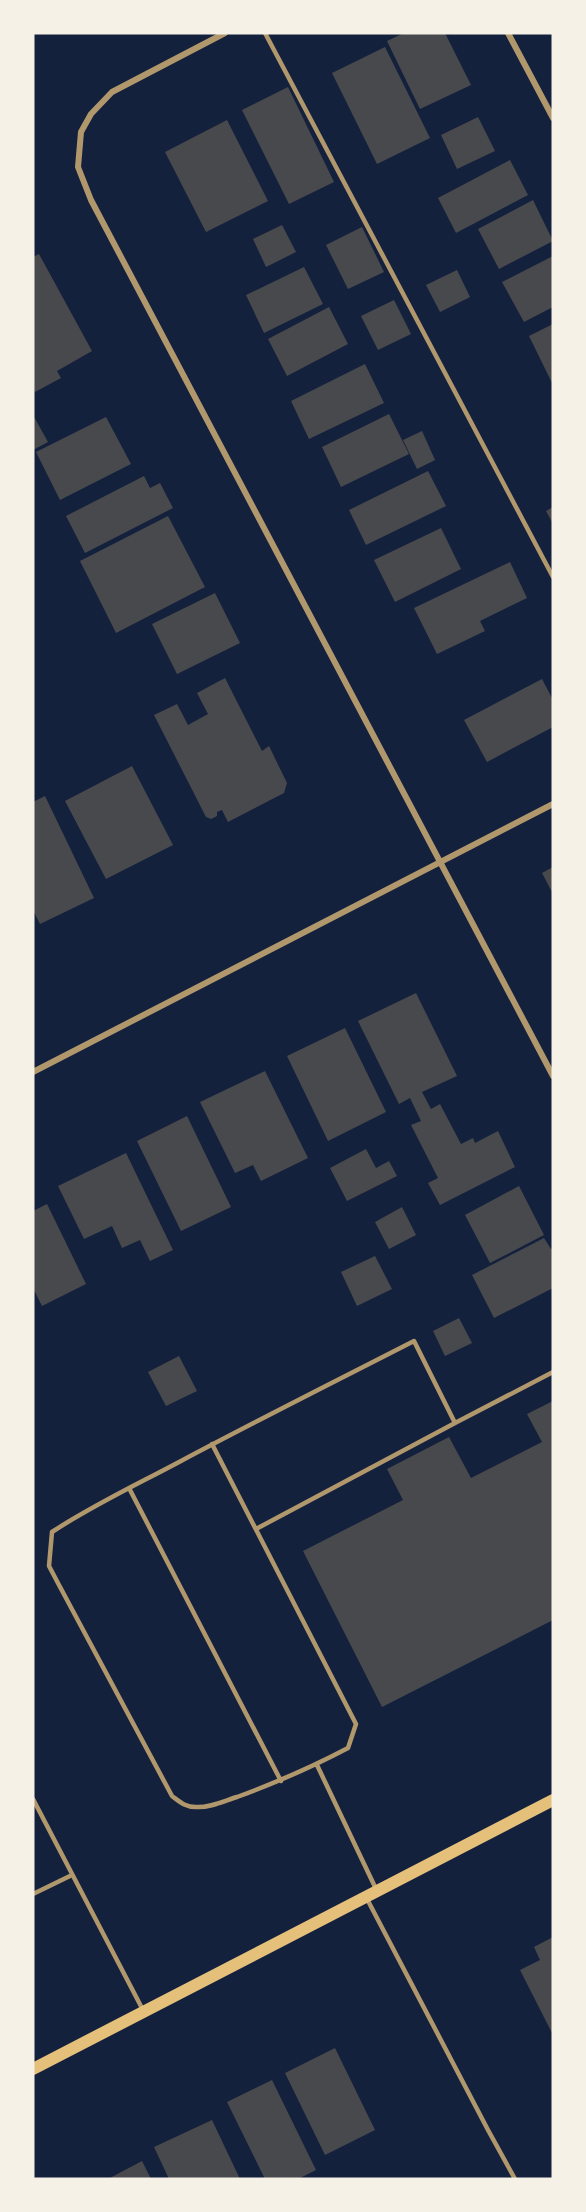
<svg xmlns="http://www.w3.org/2000/svg" width="586" height="2212" viewBox="0 0 586 2212" font-family="Montserrat,sans-serif">
	<style>
		.building { fill: #48494c }
		.lines { fill: none; stroke-linecap: round; stroke-linejoin: round }
		.service { stroke: #b1986c; stroke-width: 4.5 }
		.minor { stroke: #b1986c; stroke-width: 6 }
		.secondary { stroke: #e5c07b; stroke-width: 12 }
	</style>
	<rect width="100%" height="100%" fill="#14213d"/>
	<path class="building" d="M404,33h41l26,52 -51,24 -33,-68z
		M385,47l45,91 -53,26 -45,-91z
		M288,87l46,95 -45,22 -47,-94z
		M478,117l17,34 -38,18 -16,-34z
		M227,120l41,81 -62,31 -41,-80z
		M510,160l18,35 -72,38 -18,-35z
		M533,200l20,41 -54,28 -21,-40z
		M282,225l14,27 -30,15 -13,-28z
		M362,227l22,45 -36,17 -22,-44z
		M39,254l53,97 -35,20 4,7 -26,14 -2,-4v-131z
		M553,256v51l-29,15 -22,-40z
		M304,267l19,37 -59,29 -18,-38z
		M457,270l13,27 -30,15 -14,-27z
		M394,300l17,34 -33,16 -17,-34z
		M329,307l19,37 -61,32 -19,-37z
		M553,324v61l-24,-49z
		M365,364l19,39 -75,36 -18,-38z
		M389,414l20,40 -68,33 -19,-40z
		M33,415l15,27 -15,8z
		M106,417l25,47 -71,36 -24,-48z
		M422,431l13,29 -18,9 -14,-29z
		M428,471l18,35 -80,39 -17,-35z
		M144,476l6,12 10,-5 13,25 -88,45 -19,-37z
		M553,507v17l-7,-13z
		M168,516l37,71 -89,46 -36,-72z
		M441,528l20,41 -66,33 -21,-42z
		M510,562l17,36 -47,23 5,10 -48,23 -23,-46z
		M215,593l25,50 -63,31 -25,-50z
		M225,678l37,73 7,-5 18,37 -3,10 -56,29 -6,-12 -5,2v4l-6,3 -5,-2 -52,-102 23,-11 11,21 20,-11 -11,-21z
		M542,679l11,21v27l-66,35 -23,-42z
		M132,766l41,79 -67,34 -41,-78z
		M45,796l49,102 -54,26 -7,-14v-108z
		M553,867v27l-11,-21z
		M416,993l41,83 -35,16 9,17 9,-5 21,40 12,-6 2,5 23,-12 17,36 -75,38 -12,-22 10,-5 -27,-53 10,-4 -11,-23 -11,6 -41,-83z
		M345,1028l41,84 -58,29 -41,-85z
		M265,1071l43,87 -47,23 -8,-16 -18,8 -35,-71z
		M187,1116l44,91 -50,24 -44,-90z
		M366,1149l10,19 13,-7 8,15 -50,25 -17,-33z
		M126,1153l47,97 -23,11 -10,-21 -18,8 -10,-22 -28,13 -26,-53z
		M519,1186l25,49 -54,28 -25,-48z
		M47,1204l39,80 -44,22 -9,-18v-77z
		M402,1207l14,28 -27,14 -14,-27z
		M544,1238l7,11 2,-1v40l-59,30 -22,-43z
		M375,1256l17,33 -35,17 -16,-34z
		M459,1318l13,25 -27,13 -12,-25z
		M179,1356l18,35 -31,15 -18,-34z
		M553,1401v219l-171,87 -79,-156 100,-51 -16,-31 62,-32 22,41 71,-36 -15,-28z
		M553,1937v98l-33,-65 20,-10 -6,-13z
		M335,2048l40,82 -50,25 -40,-82z
		M272,2080l44,90 -18,9h-33l-38,-77z
		M212,2120l28,59h-71l-15,-32z
		M142,2161l9,18h-43z"/>
	<g class="lines">
		<path class="service" d="M265,33l288,544
			M212,1444l144,280 -8,24c-36,19 -73,35 -111,49 -13,4 -27,11 -41,10 -11,0 -16,-5 -24,-11l-113,-211 -10,-19 3,-34c41,-27 86,-48 129,-71 77,-41 155,-80 233,-120l41,82 98,-51
			M129,1488l152,293
			M256,1529l199,-106
			M317,1765l59,124
			M33,1799l111,213
			M33,1894l39,-19
			M366,1897l122,233 27,49"/>
		<path class="minor" d="M225,33l-113,59 -21,22 -10,18 -3,35 13,33 462,876
			M508,33l45,85
			M33,1072l520,-268"/>
		<path class="secondary" d="M33,2069l520,-269"/>
	</g>
	<rect width="586" height="2212" fill="none" stroke="#f6f1e7" stroke-width="69"/>
</svg>
